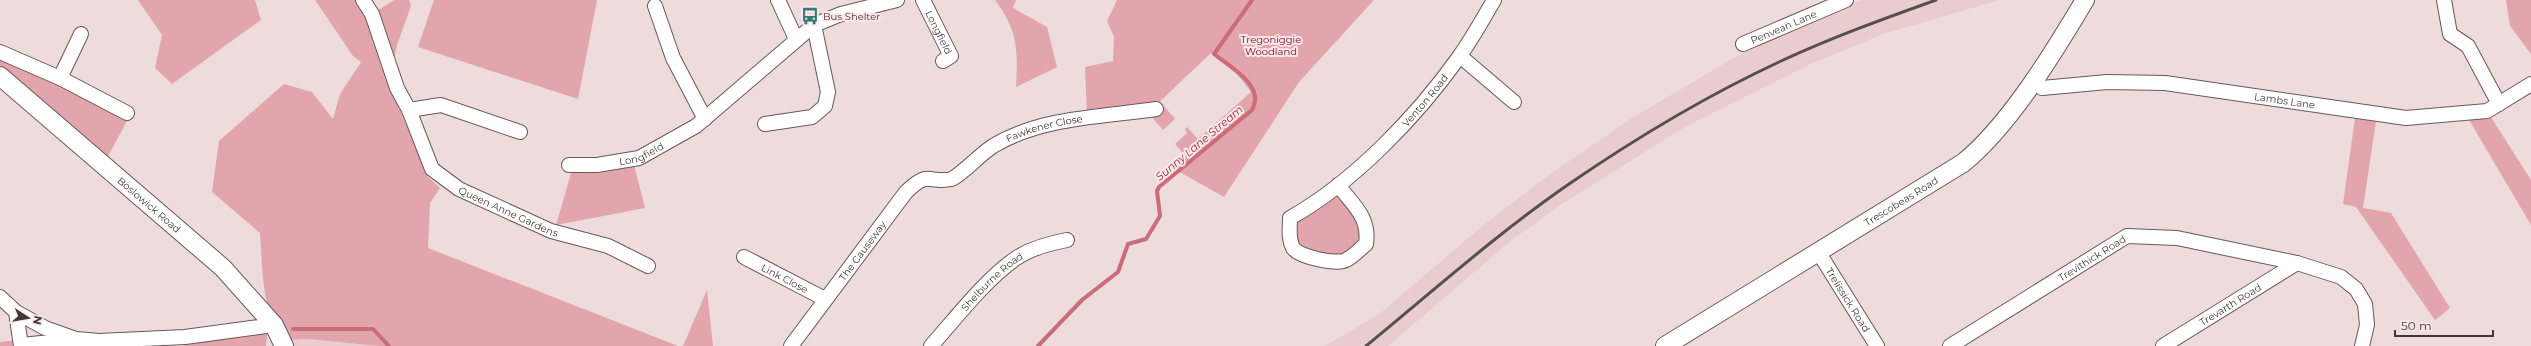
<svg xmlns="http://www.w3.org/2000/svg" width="2531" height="346" viewBox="0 0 2531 346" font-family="Montserrat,sans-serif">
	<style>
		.built { fill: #e8ccce }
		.green { fill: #e2a5ab }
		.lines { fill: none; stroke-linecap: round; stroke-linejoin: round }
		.stream { stroke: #cb6c79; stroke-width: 4 }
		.minor-casing { stroke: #69585a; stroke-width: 16 }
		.tertiary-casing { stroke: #69585a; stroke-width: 20 }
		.minor { stroke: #fff; stroke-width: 14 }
		.tertiary { stroke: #fff; stroke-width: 18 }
		.rail { stroke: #574e4f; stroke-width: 3 }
		.labels { text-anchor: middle; stroke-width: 4; stroke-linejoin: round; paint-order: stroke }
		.poi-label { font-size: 10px; fill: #3f3738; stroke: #fce8e9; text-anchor: start }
		.street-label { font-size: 10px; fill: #3f3738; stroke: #fce8e9 }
		.park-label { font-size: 10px; fill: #82072f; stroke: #fce8e9 }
		.water-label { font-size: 11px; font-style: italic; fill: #992541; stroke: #fce8e9 }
	</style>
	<rect width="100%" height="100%" fill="#eedbdc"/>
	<path class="built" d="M1861,0h138l-116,34 -72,30 -128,64 -118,74 -52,37 -125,107h-63l53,-31 102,-87 66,-51 86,-59 105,-62 65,-32z
		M309,339l70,6v1h-95l-2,-6z"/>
	<path class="green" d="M138,0h117l6,20 -89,64 -17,-16 7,-33z
		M315,0h44l10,16 25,-16h15l2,6 -14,39 -8,39 39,93 12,11 -10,15 -2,45 250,98h-299l-70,-7 -27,1c-21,-36 -19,-67 -22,-107l-48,-41 7,-51 65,-57 28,8 21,27 7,-25 21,-32 -8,-6z
		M434,0h163l-19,99 -160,-52z
		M995,0h21l-3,8 34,19 10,40 -41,20c2,-37 2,-56 -21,-87z
		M1117,0h257l-75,82 -75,115 -55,-31 14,-13 -8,-9 12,-11 -2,-4 2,-2 11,12 53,-47 -14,-18 -26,-21 -57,54 -67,10 -2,-50 28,-6 1,-24 -7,-16z
		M2506,0h25v54l-21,-28z
		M0,59l49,20 78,42 -21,39 -106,-90z
		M1163,105l12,14 -12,11 -13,-15z
		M2356,111l21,3 -14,94 28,5 59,95 -15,12 -79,-113 -13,-3z
		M2487,111l44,69v45l-66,-112z
		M634,165l11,43 -89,17 16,-55z
		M1335,194l26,29 -1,19 -17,14 -10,1 -36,-12 -3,-25z
		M707,290l6,56h-30z
		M268,327l-2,19h-83l4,-1z
		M18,340l1,6h-19v-4z"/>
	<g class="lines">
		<path class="stream" d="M293,329h80l16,17
			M1038,346l44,-46 36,-28 10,-28 18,-5 14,-23 -3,-25 2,-4 93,-77c14,-24 -22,-43 -38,-56l38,-54"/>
		<g class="minor-casing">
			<g id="minor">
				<path id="s1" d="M363,0l9,14 25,74 12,22 23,59 27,20 92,42 57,15 40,20"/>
				<path d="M778,0l18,39"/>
				<path id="s2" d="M923,0l28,56 -8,5"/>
				<path d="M2444,0l6,34 18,12 31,58"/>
				<path d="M655,6l18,52 32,61"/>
				<path id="s3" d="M1743,44l103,-44"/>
				<path d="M0,52l60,26 67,35"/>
				<path d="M1460,56l54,46"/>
				<path d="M60,78l21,-44"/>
				<path id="s4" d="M2032,80l10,8 65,-6 58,1 241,35 81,-7 44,-27"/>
				<path d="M409,110l32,-5 79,27"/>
				<path d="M765,124l47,-7 13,-11 3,-14 -14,-67"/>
				<path id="s5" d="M569,165h28l42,-7 57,-32 118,-101 27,-11 56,-14"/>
				<path id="s6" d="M1338,185c15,20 32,32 28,59 -6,5 -13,13 -20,16 -9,5 -47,-3 -53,-12 -5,-9 -3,-20 -3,-30 64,-36 127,-102 169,-161 13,-18 24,-38 35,-57"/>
				<path id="s7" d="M1819,253l58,93"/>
				<path id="s8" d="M744,257l81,42"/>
				<path d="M0,297l16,15 29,16 31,11 23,2 86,-4 89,-12"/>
				<path d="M16,312l5,34"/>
				<path d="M21,345l51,-5"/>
				<path id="s9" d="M791,346l115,-154c24,-23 21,-8 46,-13 15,-9 26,-23 41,-33 48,-29 109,-29 163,-37"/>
				<path id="s10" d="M931,346c24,-27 55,-67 84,-87 14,-10 36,-16 52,-19"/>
				<path id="s11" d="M1950,346l177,-110 50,2 120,25 44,14 15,12 9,15 2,21 -5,21"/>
				<path id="s12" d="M2163,346l134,-83"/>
			</g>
		</g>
		<g class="tertiary-casing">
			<g id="tertiary">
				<path id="s13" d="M0,76l223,192 51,57 10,21"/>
				<path id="s14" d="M1665,346l298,-183c46,-37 91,-111 122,-163"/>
			</g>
		</g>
		<use href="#minor" class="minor"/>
		<use href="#tertiary" class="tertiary"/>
		<path class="rail" d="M1366,346c67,-55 132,-113 203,-162 67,-46 137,-88 210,-122 51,-24 104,-43 157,-62"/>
	</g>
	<defs>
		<g id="bus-bare" transform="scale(1.38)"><path d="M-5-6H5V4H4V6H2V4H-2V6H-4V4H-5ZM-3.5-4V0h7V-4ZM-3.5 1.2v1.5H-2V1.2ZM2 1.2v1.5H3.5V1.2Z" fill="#317a78" stroke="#fce8e9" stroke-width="2.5" paint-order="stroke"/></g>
	</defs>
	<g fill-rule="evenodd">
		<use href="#bus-bare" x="810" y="16"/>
	</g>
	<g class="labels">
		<g class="poi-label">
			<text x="823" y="20">Bus Shelter</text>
		</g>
		<g class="street-label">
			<text dy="4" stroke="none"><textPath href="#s3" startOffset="44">Penvean Lane</textPath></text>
			<text dy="4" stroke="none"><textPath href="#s2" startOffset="36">Longfield</textPath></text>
			<text dy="4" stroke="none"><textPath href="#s6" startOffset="360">Venton Road</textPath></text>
			<text dy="4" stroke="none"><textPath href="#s4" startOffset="257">Lambs Lane</textPath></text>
			<text dy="4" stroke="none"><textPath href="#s9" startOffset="350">Fawkener Close</textPath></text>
			<text dy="4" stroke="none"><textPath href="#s5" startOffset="74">Longfield</textPath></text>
			<text dy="4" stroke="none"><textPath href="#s14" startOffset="277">Trescobeas Road</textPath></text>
			<text dy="4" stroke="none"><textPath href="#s13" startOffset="197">Boslowick Road</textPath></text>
			<text dy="4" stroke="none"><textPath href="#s1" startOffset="271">Queen Anne Gardens</textPath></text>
			<text dy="4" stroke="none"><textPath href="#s9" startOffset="119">The Causeway</textPath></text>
			<text dy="4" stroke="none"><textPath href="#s11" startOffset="167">Trevithick Road</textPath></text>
			<text dy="4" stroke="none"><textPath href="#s8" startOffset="46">Link Close</textPath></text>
			<text dy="4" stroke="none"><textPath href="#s10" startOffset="89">Shelburne Road</textPath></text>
			<text dy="4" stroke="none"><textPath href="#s7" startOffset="55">Trelissick Road</textPath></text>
			<text dy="4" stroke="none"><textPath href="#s12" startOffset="79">Trevarth Road</textPath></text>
		</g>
		<g class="park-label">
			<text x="1271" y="43">Tregoniggie<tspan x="1271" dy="12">Woodland</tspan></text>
		</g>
		<g class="water-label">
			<text transform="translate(1199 143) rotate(-40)" y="4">Sunny Lane Stream</text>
		</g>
	</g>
	<g transform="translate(28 318) rotate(102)" stroke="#fce8e9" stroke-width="3" paint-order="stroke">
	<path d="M0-3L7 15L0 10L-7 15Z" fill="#3f3738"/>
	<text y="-6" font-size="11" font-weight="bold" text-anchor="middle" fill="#3f3738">N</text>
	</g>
	<path d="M2395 330v6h98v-6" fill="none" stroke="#3f3738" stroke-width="2"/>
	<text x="2401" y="330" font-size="12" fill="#3f3738" stroke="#fce8e9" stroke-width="3" paint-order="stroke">50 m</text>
</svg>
